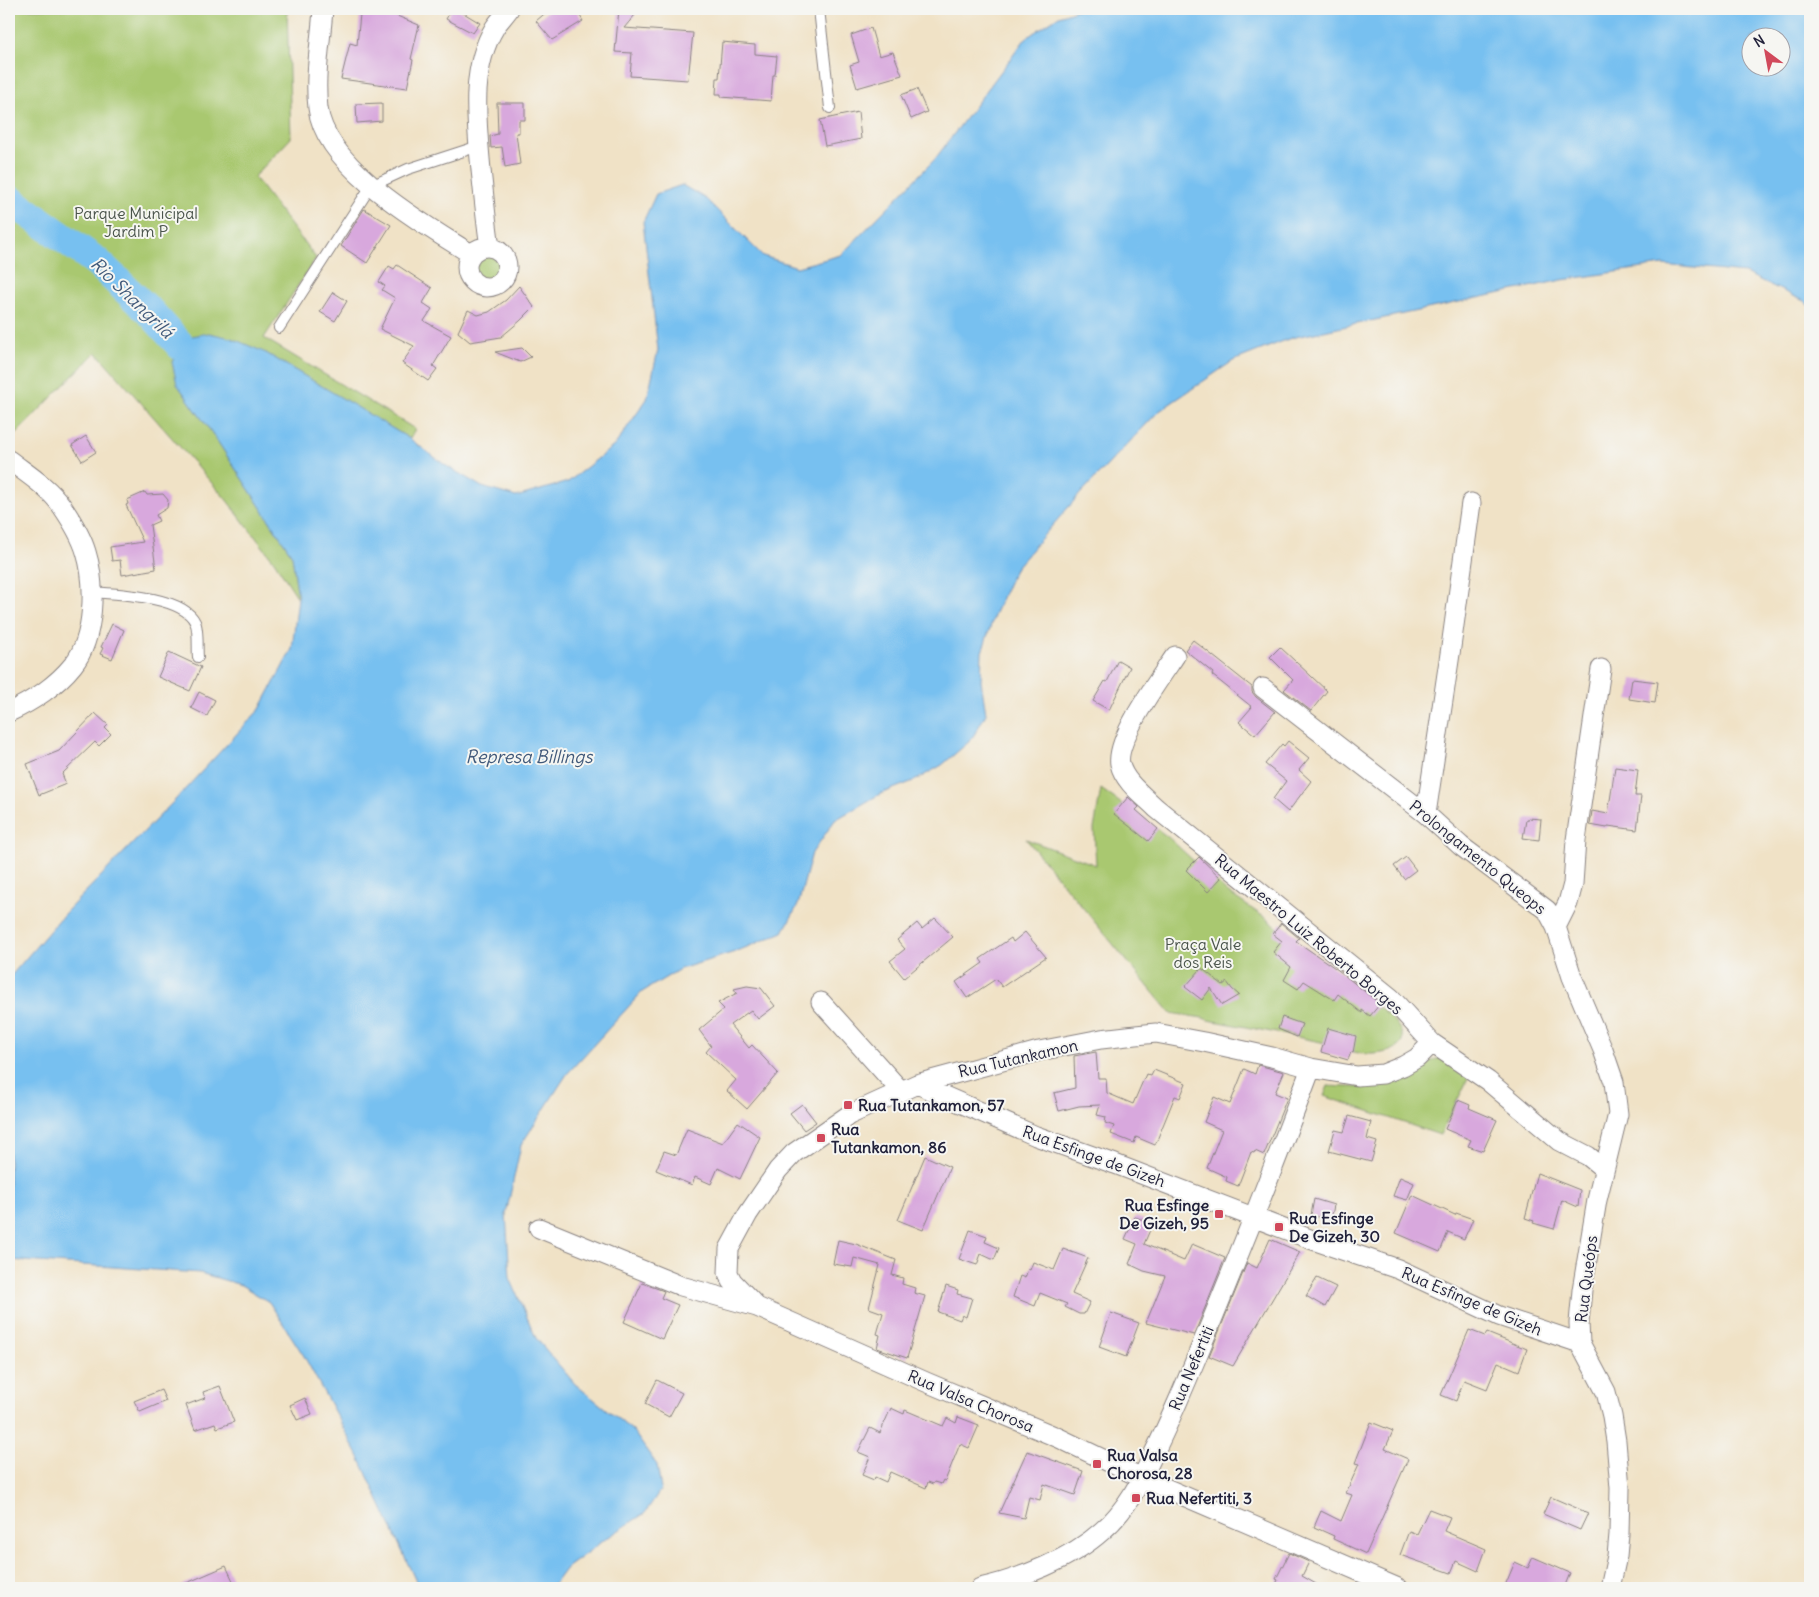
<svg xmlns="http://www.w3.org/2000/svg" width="1819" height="1597" viewBox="0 0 1819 1597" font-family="Delius,sans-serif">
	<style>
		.green { fill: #a9c86f; stroke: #667555 }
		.water { fill: #77c0f0; stroke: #4c7196; fill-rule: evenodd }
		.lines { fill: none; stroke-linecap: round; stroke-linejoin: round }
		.river { stroke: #77c0f0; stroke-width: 30 }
		.building { fill: #d8a8dd }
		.service-casing { stroke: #898280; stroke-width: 12 }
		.minor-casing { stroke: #898280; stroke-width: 21 }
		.service { stroke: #fff; stroke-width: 10 }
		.minor { stroke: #fff; stroke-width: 19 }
		.poi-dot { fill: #d1495b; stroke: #f6f6f2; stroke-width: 2 }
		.labels { text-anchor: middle; stroke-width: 4; stroke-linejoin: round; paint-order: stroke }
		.park-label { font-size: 16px; fill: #4a544b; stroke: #f6f6f2 }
		.street-label { font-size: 16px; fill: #22223b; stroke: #f6f6f2 }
		.poi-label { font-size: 16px; font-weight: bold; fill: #22223b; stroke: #f6f6f2; text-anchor: start }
		.water-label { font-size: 18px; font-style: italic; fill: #40597a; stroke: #f6f6f2 }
	</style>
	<rect width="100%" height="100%" fill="#f6f6f2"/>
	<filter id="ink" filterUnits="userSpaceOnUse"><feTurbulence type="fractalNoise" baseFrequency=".02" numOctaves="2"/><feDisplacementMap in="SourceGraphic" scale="10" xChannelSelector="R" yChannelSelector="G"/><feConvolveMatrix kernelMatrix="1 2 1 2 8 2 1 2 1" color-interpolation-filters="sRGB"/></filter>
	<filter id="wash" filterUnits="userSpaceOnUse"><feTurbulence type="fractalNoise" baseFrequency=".0096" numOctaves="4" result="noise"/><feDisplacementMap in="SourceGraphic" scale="20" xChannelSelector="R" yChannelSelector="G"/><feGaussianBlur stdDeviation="1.12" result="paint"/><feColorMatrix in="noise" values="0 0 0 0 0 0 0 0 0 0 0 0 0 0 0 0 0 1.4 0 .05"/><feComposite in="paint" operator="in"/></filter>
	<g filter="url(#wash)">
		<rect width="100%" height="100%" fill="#f0e2c6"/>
		<path class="green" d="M9,9h278l4,129 -37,39 62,81 -52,80 151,91 -5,10 -144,-86 -89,31 37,52 78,119 6,43 -24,-37 -49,-63 -129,-146 -87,89z
			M472 267a14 14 0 1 1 28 0a14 14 0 1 1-28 0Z
			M1101,789l67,48 59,55 37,25 124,98c24,22 17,37 -15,39 -19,1 -35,-8 -52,-12 -38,-8 -75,-15 -113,-22l-5,-2 -33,-5 -144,-174 70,26 -2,-36z
			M1439,1058l30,19 -29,58 -116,-39 4,-10c30,2 53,2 81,-10 11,-5 16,-13 30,-18z"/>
		<path class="water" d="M1079,9h731v298l-6,-6 -59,-28 -82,-8 -101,15 -271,58 -58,23 -75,51 -78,82 -64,73 -21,46 -13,39 -1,29 5,33 -15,26 -29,25 -26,15 -36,14 -45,26 -23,33 -14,52 -15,27 -48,20 -55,17 -38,23 -75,82 -46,71 -15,69 4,64 26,60 39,46 58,47 24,34 4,24 -16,24 -41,27 -38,28 -15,20h-132l-61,-133 -54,-99 -35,-54 -28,-17 -41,-12 -191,-13v-282l56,-65 111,-114 84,-90 32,-60 6,-51 -6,-43 -78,-119 -37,-52 -5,-22 9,-16 11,-10 17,-3 22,5 35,15 86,51 58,35 35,26 37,22 34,10 52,-15 47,-37 32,-46 11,-49 -15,-128 13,-28 26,-9 24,14 57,57 34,11 44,-12 94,-96 91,-121 33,-22zM1752,38h30v30h-30z"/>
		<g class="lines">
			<path class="river" d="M9,199l88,63 55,52 29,32"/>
		</g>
		<g id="blocks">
			<path class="building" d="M376,9h4l39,16 -8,34 2,1 -6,28 -66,-9 9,-36 7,2 3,-31 15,2z
				M452,9h5l23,14 -7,10 -27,-14z
				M550,9h26l7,12 -31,19 -16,-19z
				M619,9h21l-16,19 69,5 -5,47 -58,-4 2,-23 -17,-1z
				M871,28l8,28 14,-4 9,23 -45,13 -7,-23 9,-3 -8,-27z
				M722,42l33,3v9l22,2 -2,19h-2l-2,26 -50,-4v-3h-5l1,-16h2z
				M917,89l10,23 -16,7 -10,-24z
				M382,103v18l-25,2 -1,-19z
				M497,103h28v17h-6v13h-3l4,31 -15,3 -3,-20 -11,1 -1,-12 8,-2z
				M858,112l3,27 -36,7 -5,-26z
				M364,209l27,16 -24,38 -26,-17z
				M397,265l35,23 -9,15 9,6 -8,12 27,15 -18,30 4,3 -9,12 -26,-18 12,-17 -34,-17 15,-31 -13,-8 3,-4 -6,-4 10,-16 5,3z
				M519,286l15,21 -14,14 -19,16 -31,5 -12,-10 10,-22 10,5 11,-3 17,-12z
				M333,292l14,9 -12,20 -15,-9z
				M522,348l9,9 -11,5 -25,-10z
				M86,436l10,16 -14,9 -10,-16z
				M145,492l2,3 16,-1 5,6 -1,8 -11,7 3,6 -9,4 6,44 -34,6 -2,-15 -8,1 -2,-14 33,-5 -17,-37 2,-1 -1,-4z
				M112,624l12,6 -12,29 -12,-5 3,-6 -2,-1z
				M1193,640l59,47v5l4,5 19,15 -20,23 -16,-13 13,-15 -40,-32 1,-2 -28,-23z
				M1280,647l47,44 -16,20 -27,-21 9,-10 -23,-23z
				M169,652l32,15 -11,24 -32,-14z
				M1118,660l12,7 -21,43 -16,-9 12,-20 2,1z
				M1632,679l26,3 -3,21 -26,-4z
				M199,692l16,8 -8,16 -16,-8z
				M95,713l13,12 -3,3 6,6 -12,12 -4,-4 -33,32 4,10 -27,11 -12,-31 32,-13z
				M1288,741l21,17 -10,12 12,11 -23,31 -15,-13 13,-18 -21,-17 17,-20 2,2z
				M1615,767l23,3 -3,26h6l-4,34 -29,-4 -1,2 -17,-3 2,-14 16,3z
				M1128,797l11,10 -3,3 22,19 -10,12 -34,-27z
				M1528,818l13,1 -2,21 -16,-2 3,-18h2z
				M1199,857l22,21 -13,14 -22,-22z
				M1406,857l10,13 -12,9 -10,-13z
				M935,918l18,19 -49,41 -14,-17 15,-12 -8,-9 20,-17 5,6z
				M1281,923l18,15 -3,3 42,29 42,34 -10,12 -8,-6v3l-24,-19 -4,6 -30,-19 -6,8 -14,-9 7,-13 -18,-15 9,-11 -9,-7z
				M1025,932l21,25 -44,30 -6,-8 -29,19 -11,-16 27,-19 -3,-4 31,-21 2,4z
				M1200,967l23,18 4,-3 5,7 7,6 -17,10 -11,-17 -9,12 -17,-13 15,-17z
				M747,986l14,2 14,18 -17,13 -7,-9 -21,15 19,23 3,-3 26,28 -31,36 -20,-18 9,-11 -30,-28 5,-6 -12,-16 25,-21 -6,-6 19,-10 -3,-4z
				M1282,1017l20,7 -5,13 -19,-8z
				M1328,1028l28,8 -3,17 -2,-1 -3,8 -27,-8z
				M1096,1052l2,26h8l1,15 26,11 13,-30 5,2 3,-6 32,13 -6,15 -5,-2 -20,49 -19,-8 -2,6 -23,-9 3,-8 -9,-3 1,-6 -9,-2 3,-10 -21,1 -20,5 -5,-18 21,-5 -1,-32z
				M1258,1065l26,7 -9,21 12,5 -23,57 -9,-4 -1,2 -3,-1 -13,34 -12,-5 1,-4 -20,-9 15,-38 -18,-8 10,-25 16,7 14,-35 11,5z
				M1458,1100l12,5 -1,3 28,12 -14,31 -15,-5 3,-6 -26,-11z
				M802,1104l14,18 -12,8 -14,-17z
				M1349,1116l22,6 -4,17 10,3 -6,20 -42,-11 6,-21 9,2z
				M738,1122l22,15 -20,42 -22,-11 -7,16 -16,-7 -3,8 -36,-15 8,-19 12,4 11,-26 36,14z
				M925,1156l25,11 -27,63 -25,-10z
				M1537,1173l43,17 -2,17 -16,-7 -8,29 -21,-6 1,-2 -9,-3z
				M1400,1177l14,6 -7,17 -14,-4z
				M1412,1195l43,20 1,-2 17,6 -9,20 -16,-7 -8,20 -44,-19z
				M1314,1199l20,6 -3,16 -20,-6z
				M1135,1217l18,6 -9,21 40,17 8,-17 33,14 -31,77 -48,-12 19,-47 -21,-5 -15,-7 8,-20 -12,-5z
				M970,1230l17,6 -2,6 14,6 -5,12 -13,-6 -4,11 -18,-6z
				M1270,1239l30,13 -67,114 -24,-10 38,-93 10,5z
				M838,1240l18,4 40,16 -4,15 11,3 -1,6 13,4 -1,5 11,3 -18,62 -30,-10 3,-13 -3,-1 6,-21 -14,-5 11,-43 -26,-7 -2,9 -19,-3z
				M1063,1249l25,9 -16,36 18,8 -6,12h-5l-14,-7 2,-3 -27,-11 -5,13 -22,-9 7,-21 5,2 3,-9 2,1 3,-8 21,8z
				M1317,1278l19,9 -11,20 -19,-11z
				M642,1283l22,8 -3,7 17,7 -16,34 -38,-17z
				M946,1286l12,4 -1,4 15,4 -6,19 -4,-2 -2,5 -22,-8z
				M1111,1313l28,10 -13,34 -27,-10z
				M1469,1330l16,6 2,-3 40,16 -8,22 -21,-9 -11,27 -23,-9 -8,21 -15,-6z
				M657,1380l25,13 -13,24 -24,-13z
				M220,1386l14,36 -17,6 -2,-5 -20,7 -9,-25 19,-7 -2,-6z
				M161,1390l5,11 -26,11 -6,-11z
				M305,1398l7,16 -15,6 -7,-15z
				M891,1408l13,6 1,-4 38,16 4,-8 9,5 2,-6 21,8 -10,23 -9,-4 -15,37 -2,-1 -2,4 -7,-2 -1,2 -5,-2 -2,6 -36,-16 -4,10 -11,-5 -1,3 -12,-5 8,-18 -12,-5 12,-24 10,5z
				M1371,1422l22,9 -8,18 23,10 -42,95 -33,-15 1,-3 -20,-9 7,-16 20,10 11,-26 -6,-2 13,-29 -4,-1z
				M1027,1451l56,20 -8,24 -31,-11 -4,16 -11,-3 -5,21 -25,-5z
				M1551,1497l37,16 -8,17 -37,-16z
				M1429,1509l21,8 -6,14 42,18 -8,22 -22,-10 -5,12 -51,-18 9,-24 8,3z
				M1289,1553l20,9 -7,14 21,12h-49l4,-8 -2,-1z
				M1533,1557l37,16 -6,15h-60l11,-26 13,6z
				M226,1566l9,19 -8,3h-52z"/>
		</g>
	</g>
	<g filter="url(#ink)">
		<use href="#blocks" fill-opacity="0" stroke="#898280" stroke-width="1"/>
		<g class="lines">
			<g class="service-casing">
				<path id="service" d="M819,9l11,99
					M279,328l92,-142 37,-17 71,-23
					M91,592c26,2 92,4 104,30 4,7 2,27 3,35"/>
			</g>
			<g class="minor-casing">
				<path id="minor" d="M323,9c-2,32 -9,67 -5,99 7,60 106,116 153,146
					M467 267a20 20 0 1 1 40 0a20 20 0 1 1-40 0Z
					M490,247c-4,-26 -6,-51 -9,-77 -4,-47 -12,-100 14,-143 4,-6 10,-12 14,-18
					M9,460c18,14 38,26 52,45 9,13 20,30 25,47 10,32 9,86 -13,113 -16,20 -41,37 -64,47
					M1175,656c-15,22 -60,83 -55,108 4,18 24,32 36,44l235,190 41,45 56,38 71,60 29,15 16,13
					M1263,688l163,126 35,32 86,64 9,17 16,50 31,73 11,32 4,32 -21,86 -15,90 -3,33 1,20 26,49 6,24 4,25 4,47 -1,46 -2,22 -7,32
					M1426,814l25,-167 20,-144
					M1556,927l12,-24 5,-19 3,-44 25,-171
					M821,1002l79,88
					M917,1084l119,52 79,28 195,75 88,30 101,47 81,27
					M539,1228l142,58 76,21 169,75 133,56 83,40 256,110
					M756,1306l-24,-25 -4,-8 1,-24 19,-35 30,-44 16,-17 55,-38 68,-31 122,-33 62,-12 35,-4 20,-2 48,9 68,15 39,11 46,8 26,-2 20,-8 14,-8 15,-15
					M980,1588c40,-9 91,-29 122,-57 24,-20 39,-50 52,-78 21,-42 38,-85 56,-128 35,-85 69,-171 101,-257"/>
			</g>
			<use href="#service" class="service"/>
			<use href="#minor" class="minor"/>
		</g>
	</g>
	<g class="poi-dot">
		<rect x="843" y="1100" width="10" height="10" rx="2.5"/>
		<rect x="816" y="1133" width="10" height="10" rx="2.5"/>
		<rect x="1214" y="1209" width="10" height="10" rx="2.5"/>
		<rect x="1274" y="1222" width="10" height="10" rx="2.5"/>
		<rect x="1092" y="1459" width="10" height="10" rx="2.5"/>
		<rect x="1131" y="1493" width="10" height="10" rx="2.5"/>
	</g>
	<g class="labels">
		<g class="park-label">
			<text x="136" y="219">Parque Municipal<tspan x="136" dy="18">Jardim P</tspan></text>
			<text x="1203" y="950">Praça Vale<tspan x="1203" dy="18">dos Reis</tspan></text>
		</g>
		<g class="street-label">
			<text transform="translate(1478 857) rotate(39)" y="6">Prolongamento Queops</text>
			<text transform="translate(1309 934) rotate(40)" y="6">Rua Maestro Luiz Roberto Borges</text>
			<text transform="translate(1018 1058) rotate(-13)" y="6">Rua Tutankamon</text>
			<text transform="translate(1094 1156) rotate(20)" y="6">Rua Esfinge de Gizeh</text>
			<text transform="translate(1586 1279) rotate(-83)" y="6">Rua Queóps</text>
			<text transform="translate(1472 1301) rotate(23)" y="6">Rua Esfinge de Gizeh</text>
			<text transform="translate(1191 1368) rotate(-67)" y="6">Rua Nefertiti</text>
			<text transform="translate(971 1401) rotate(23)" y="6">Rua Valsa Chorosa</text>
		</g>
		<g class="poi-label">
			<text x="858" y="1111">Rua Tutankamon, 57</text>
			<text x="831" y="1135">Rua<tspan x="831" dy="18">Tutankamon, 86</tspan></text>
			<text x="1209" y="1211" text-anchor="end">Rua Esfinge<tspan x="1209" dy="18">De Gizeh, 95</tspan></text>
			<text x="1289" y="1224">Rua Esfinge<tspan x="1289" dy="18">De Gizeh, 30</tspan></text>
			<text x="1107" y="1461">Rua Valsa<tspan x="1107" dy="18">Chorosa, 28</tspan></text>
			<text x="1146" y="1504">Rua Nefertiti, 3</text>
		</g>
		<g class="water-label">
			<text transform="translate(132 298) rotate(44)" y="6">Rio Shangrilá</text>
			<text x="529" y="763">Represa Billings</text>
		</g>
	</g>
	<rect width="1819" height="1597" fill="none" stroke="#f6f6f2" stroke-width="30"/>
	<g transform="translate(1766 52) rotate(328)"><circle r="24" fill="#f6f6f2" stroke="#a1a1a9"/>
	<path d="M0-4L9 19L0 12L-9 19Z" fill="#d1495b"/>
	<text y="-8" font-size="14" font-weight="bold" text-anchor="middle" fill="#22223b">N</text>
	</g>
</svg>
